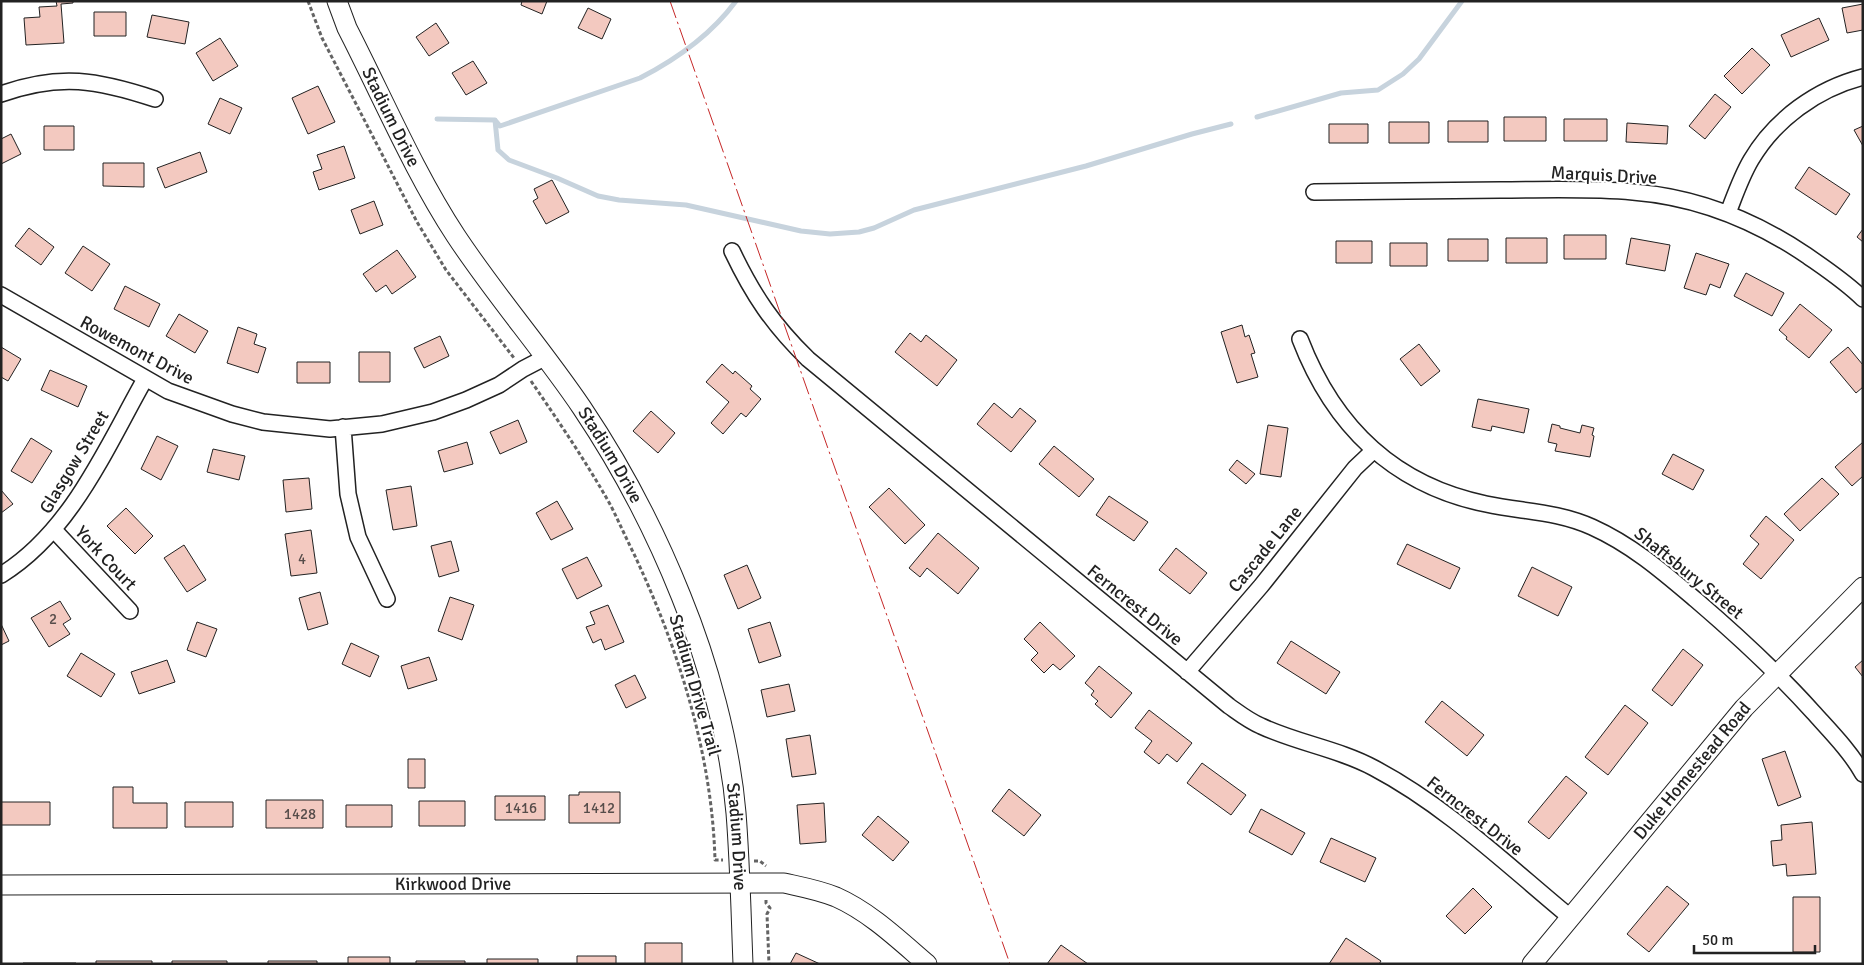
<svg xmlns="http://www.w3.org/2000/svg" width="1864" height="965" viewBox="0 0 1864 965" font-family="Signika,sans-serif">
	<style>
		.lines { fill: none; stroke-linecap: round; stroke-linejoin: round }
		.stream { stroke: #c7d3dd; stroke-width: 5 }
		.building { fill: #f3c9c0; stroke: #222 }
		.minor-casing { stroke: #222; stroke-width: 18 }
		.tertiary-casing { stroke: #222; stroke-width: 21 }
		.path { stroke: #646464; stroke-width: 3; stroke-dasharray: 4 2.5; stroke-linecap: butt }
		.minor { stroke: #fff; stroke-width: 15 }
		.tertiary { stroke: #fff; stroke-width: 19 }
		.power { stroke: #c62828; stroke-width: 1; stroke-dasharray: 18 4 2.5 4; stroke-linecap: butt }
		.labels { text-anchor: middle; stroke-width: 4; stroke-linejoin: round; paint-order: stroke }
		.number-label { font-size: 15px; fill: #564c4a }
		.street-label { font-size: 18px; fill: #222; stroke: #fff }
	</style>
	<rect width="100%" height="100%" fill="#fff"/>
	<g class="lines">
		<path class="stream" d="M1257,117l84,-24 37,-3 25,-16 16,-15 43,-58
			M437,119l58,1 5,6 140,-48c37,-19 71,-43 96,-77
			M495,120l3,30 11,10 48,18 41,18 21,4 67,5 115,26 29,3 29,-2 15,-4 40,-18 172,-44 106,-32 39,-10"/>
	</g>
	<path class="building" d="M56,1h17v2l-12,1 3,39 -38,2 -2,-27 16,-1 -1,-10 18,-1z
		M522,1h25l-5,13 -21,-9z
		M1863,4v26l-16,3 -5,-25z
		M588,8l23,11 -9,20 -24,-11z
		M94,12h32v24h-32z
		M152,15l37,7 -4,22 -38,-7z
		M1819,18l10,22 -38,17 -10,-22z
		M436,23l13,20 -20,13 -13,-19z
		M220,38l18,28 -25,15 -17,-28z
		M1752,48l18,17 -28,29 -18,-18z
		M473,61l14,22 -21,12 -14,-22z
		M318,86l17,36 -27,12 -16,-36z
		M1715,94l16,13 -26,32 -16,-13z
		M220,98l22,10 -12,26 -22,-10z
		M1504,117h42v24h-42z
		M1564,119h43v22h-43z
		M1448,121h40v21h-40z
		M1389,122h40v21h-40z
		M1627,123l41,3 -1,18 -41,-2z
		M1329,124h39v19h-39z
		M44,126h30v24h-30z
		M1863,126v20l-9,-16z
		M11,134l10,20 -20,10v-25z
		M344,146l11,32 -36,12 -6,-18 9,-3 -5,-14z
		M200,152l7,20 -42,16 -8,-20z
		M103,163h41v24l-41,-1z
		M1809,167l41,27 -14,21 -41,-27z
		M552,180l17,32 -23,12 -13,-23 5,-3 -4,-9z
		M374,201l9,24 -23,9 -9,-24z
		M29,228l25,19 -13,18 -26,-19z
		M1863,229v13l-6,-5z
		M1564,235h42v24h-42z
		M1506,238h41v25h-41z
		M1631,238l39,7 -5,26 -39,-7z
		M1448,239h40v22h-40z
		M1336,241h36v22h-36z
		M1390,243h37v23h-37z
		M83,246l27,18 -18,27 -27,-18z
		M397,250l19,27 -24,17 -6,-9 -10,7 -13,-18z
		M1696,253l33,11 -9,24 -10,-4 -4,11 -22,-7z
		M1746,273l38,20 -12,23 -38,-20z
		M125,286l35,18 -11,23 -35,-18z
		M1800,304l32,26 -23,28 -23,-19 1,-2 -8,-7z
		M179,314l29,17 -13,22 -29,-17z
		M1242,325l3,12 4,-2 6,18 -4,1 7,23 -21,6 -16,-51z
		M238,327l19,7 -3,10 12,4 -8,25 -31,-10z
		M910,333l11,9 5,-7 31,25 -20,26 -42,-34z
		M440,336l9,20 -25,12 -10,-20z
		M1419,344l21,27 -19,15 -21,-27z
		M1,347l20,12 -13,22 -7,-4z
		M1848,347l15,18v22l-7,6 -26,-31z
		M359,352h31v30h-31z
		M297,362h33v21h-33z
		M722,364l11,10 2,-3 17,15 -2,3 11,10 -15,18 -5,-4 -18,21 -12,-11 18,-21 -23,-20z
		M50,370l37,16 -9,21 -37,-17z
		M1478,399l51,10 -5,24 -32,-7 -1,5 -19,-4z
		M994,403l18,15 8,-10 16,13 -25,31 -34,-28z
		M651,411l24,22 -17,20 -25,-22z
		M518,420l9,22 -27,12 -10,-22z
		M1552,424l8,2v2l20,5 2,-8 12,3 -2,7 2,1 -4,21 -35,-6 2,-7 -9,-2z
		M1268,425l20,3 -7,49 -21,-3z
		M157,436l21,10 -17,34 -20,-11z
		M31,438l21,13 -20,32 -21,-12z
		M467,442l6,22 -29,8 -6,-21z
		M1863,442v34l-11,10 -17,-19z
		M1054,446l40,33 -15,18 -40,-33z
		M213,449l32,7 -6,24 -32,-8z
		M1673,454l31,16 -11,20 -31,-16z
		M1237,460l18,14 -9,10 -17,-14z
		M309,478l3,31 -26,3 -3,-32z
		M1822,478l17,16 -39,37 -16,-17z
		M411,486l6,40 -24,4 -7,-40z
		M889,488l36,37 -20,19 -36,-37z
		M1,490l12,14 -12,9z
		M1109,496l39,26 -14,19 -38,-26z
		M557,501l16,28 -22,11 -15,-27z
		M126,508l27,28 -18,18 -28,-28z
		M1766,516l28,24 -33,39 -18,-15 16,-20 -9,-8z
		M311,530l6,43 -26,3 -6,-42z
		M938,533l41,35 -21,26 -31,-26 -7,9 -11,-9z
		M451,541l8,30 -20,6 -8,-31z
		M1407,544l53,24 -10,21 -53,-25z
		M184,545l22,35 -19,12 -23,-34z
		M1176,548l31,25 -17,21 -31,-24z
		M587,557l15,29 -25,13 -15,-30z
		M747,565l14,33 -23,11 -14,-34z
		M1532,567l40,20 -14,29 -40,-20z
		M320,592l8,32 -20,6 -9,-32z
		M450,597l24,8 -12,35 -24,-9z
		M60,601l11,18 -8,5 7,10 -21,13 -18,-29z
		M608,605l16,37 -19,8 -4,-11 -8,4 -7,-16 9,-3 -5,-12z
		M197,622l20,7 -11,28 -19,-7z
		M770,622l11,34 -22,7 -11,-34z
		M1040,622l35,34 -15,14 -7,-6 -9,9 -13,-13 7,-7 -14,-14z
		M1,624l8,17 -8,4z
		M1291,641l49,31 -14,22 -49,-31z
		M351,643l28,13 -9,21 -28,-13z
		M1683,649l20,16 -31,41 -20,-16z
		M81,653l34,21 -14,23 -34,-21z
		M429,657l8,23 -29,9 -7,-23z
		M167,660l8,22 -36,12 -8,-22z
		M1863,660v17l-8,-10z
		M1099,666l33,27 -21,25 -16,-14 3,-3 -7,-6 3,-4 -9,-8z
		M635,675l11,23 -20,10 -11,-23z
		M789,684l6,27 -28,6 -6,-27z
		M1442,701l42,34 -17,21 -42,-34z
		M1625,705l23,18 -40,52 -23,-18z
		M1149,710l43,33 -15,19 -10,-8 -8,10 -15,-12 8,-11 -17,-13z
		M810,735l6,39 -24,3 -6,-38z
		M1785,751l16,46 -23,9 -16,-47z
		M408,759h17v29h-17z
		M1202,763l44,32 -15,20 -44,-32z
		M1566,776l21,17 -38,46 -21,-17z
		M113,787h20v16h34v25h-54z
		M1009,789l32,26 -17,21 -32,-25z
		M579,792h41v31h-51v-28h10z
		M495,796h50v24h-50z
		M266,800h57v28h-57z
		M419,801h46v25h-46z
		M1,802h49v23h-49z
		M185,802h48v25h-48z
		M824,803l2,39 -26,2 -3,-39z
		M346,805h46v22h-46z
		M1261,809l44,24 -13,22 -43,-23z
		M878,816l31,26 -16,19 -31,-26z
		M1812,822l4,52 -29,2 -1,-12 -13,2 -2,-25 11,-1 -1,-15z
		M1331,838l45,20 -11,24 -45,-20z
		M1667,886l22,18 -40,48 -22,-18z
		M1473,888l19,19 -27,27 -19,-18z
		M1793,897h27v55h-27z
		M1346,938l35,23 -2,3h-50z
		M645,943h37v21h-37z
		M1061,945l27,19h-41z
		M796,953l24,11h-30z
		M577,956h39v8h-39z
		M348,957h42v7h-42z
		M487,959h51v5h-51z
		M96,961h56v3h-56z
		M172,961h55v3h-55z
		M268,961h49v3h-49z
		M416,961h49v3h-49z
		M23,963h53v1h-53z"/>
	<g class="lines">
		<g class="minor-casing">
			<path id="minor" d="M1,94c59,-21 97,-14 154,5
				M1314,192c62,-1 124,-1 186,-2 44,0 89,-2 133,2 63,5 121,28 173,63 20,14 40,27 57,44
				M1728,213c7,-18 13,-36 23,-53 24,-41 66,-71 112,-83
				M732,251c21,44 41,74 76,108l421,347c10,7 20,15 32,20 36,17 78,23 113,42 72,38 133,97 196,149
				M1,295l167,96 64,23 31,8 67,7 52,-5 51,-12 33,-12 33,-15 24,-16 23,-12
				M1300,339c33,86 93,146 186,165 37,8 70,7 106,23 40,18 71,45 104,73 42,36 81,72 117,112 18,20 37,39 50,62
				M343,427l5,67 10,43 29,62
				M54,530l76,81
				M1,575c70,-43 105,-127 144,-196
				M1187,672l74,-86 94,-118 18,-17"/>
		</g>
		<g class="tertiary-casing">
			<g id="tertiary">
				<path id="s1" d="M337,1l10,27c35,68 67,144 109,208 39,59 86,113 126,172 39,58 73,123 99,188 27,66 49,146 55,217 4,50 5,101 7,151"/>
				<path id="s2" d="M1,885l783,-2c18,4 35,7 52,14 34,15 63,43 91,67"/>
				<path id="s3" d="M1532,964l212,-256 119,-121"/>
			</g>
		</g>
		<path class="path" d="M308,1l14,37 95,184 29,48 68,88
			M531,381c28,41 56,82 80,125 8,16 15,32 23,48 45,96 78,200 81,306h8
			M754,861h6l6,5
			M766,900v3l4,5 -3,6 2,50"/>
		<use href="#minor" class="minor"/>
		<use href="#tertiary" class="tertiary"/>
		<path class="power" d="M670,1l340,963"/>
	</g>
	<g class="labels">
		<g class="number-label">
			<text x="302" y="564">4</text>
			<text x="53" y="624">2</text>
			<text x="521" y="813">1416</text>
			<text x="599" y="813">1412</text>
			<text x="300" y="819">1428</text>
		</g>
		<g class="street-label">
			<text dy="6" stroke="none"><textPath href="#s1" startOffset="128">Stadium Drive</textPath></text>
			<text transform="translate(1604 175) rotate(3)" y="6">Marquis Drive</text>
			<text transform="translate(137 350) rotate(28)" y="6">Rowemont Drive</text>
			<text dy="6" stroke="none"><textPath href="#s1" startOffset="532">Stadium Drive</textPath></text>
			<text transform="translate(74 462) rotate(-59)" y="6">Glasgow Street</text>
			<text transform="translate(1265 549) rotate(-51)" y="6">Cascade Lane</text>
			<text transform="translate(106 558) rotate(47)" y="6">York Court</text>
			<text transform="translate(1689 573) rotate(39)" y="6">Shaftsbury Street</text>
			<text transform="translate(1135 605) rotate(39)" y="6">Ferncrest Drive</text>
			<text transform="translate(695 685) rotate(74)" y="6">Stadium Drive Trail</text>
			<text dy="6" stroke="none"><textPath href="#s3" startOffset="251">Duke Homestead Road</textPath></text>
			<text transform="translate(1475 816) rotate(38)" y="6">Ferncrest Drive</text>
			<text dy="6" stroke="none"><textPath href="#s1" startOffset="938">Stadium Drive</textPath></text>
			<text dy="6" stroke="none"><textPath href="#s2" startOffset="452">Kirkwood Drive</textPath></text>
		</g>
	</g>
	<rect width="1864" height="965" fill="none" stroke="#222222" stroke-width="5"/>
	<path d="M1694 945v8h121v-8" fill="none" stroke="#222222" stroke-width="2.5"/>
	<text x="1702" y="945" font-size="15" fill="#222222" stroke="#ffffff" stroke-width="4" paint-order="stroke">50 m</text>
</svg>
